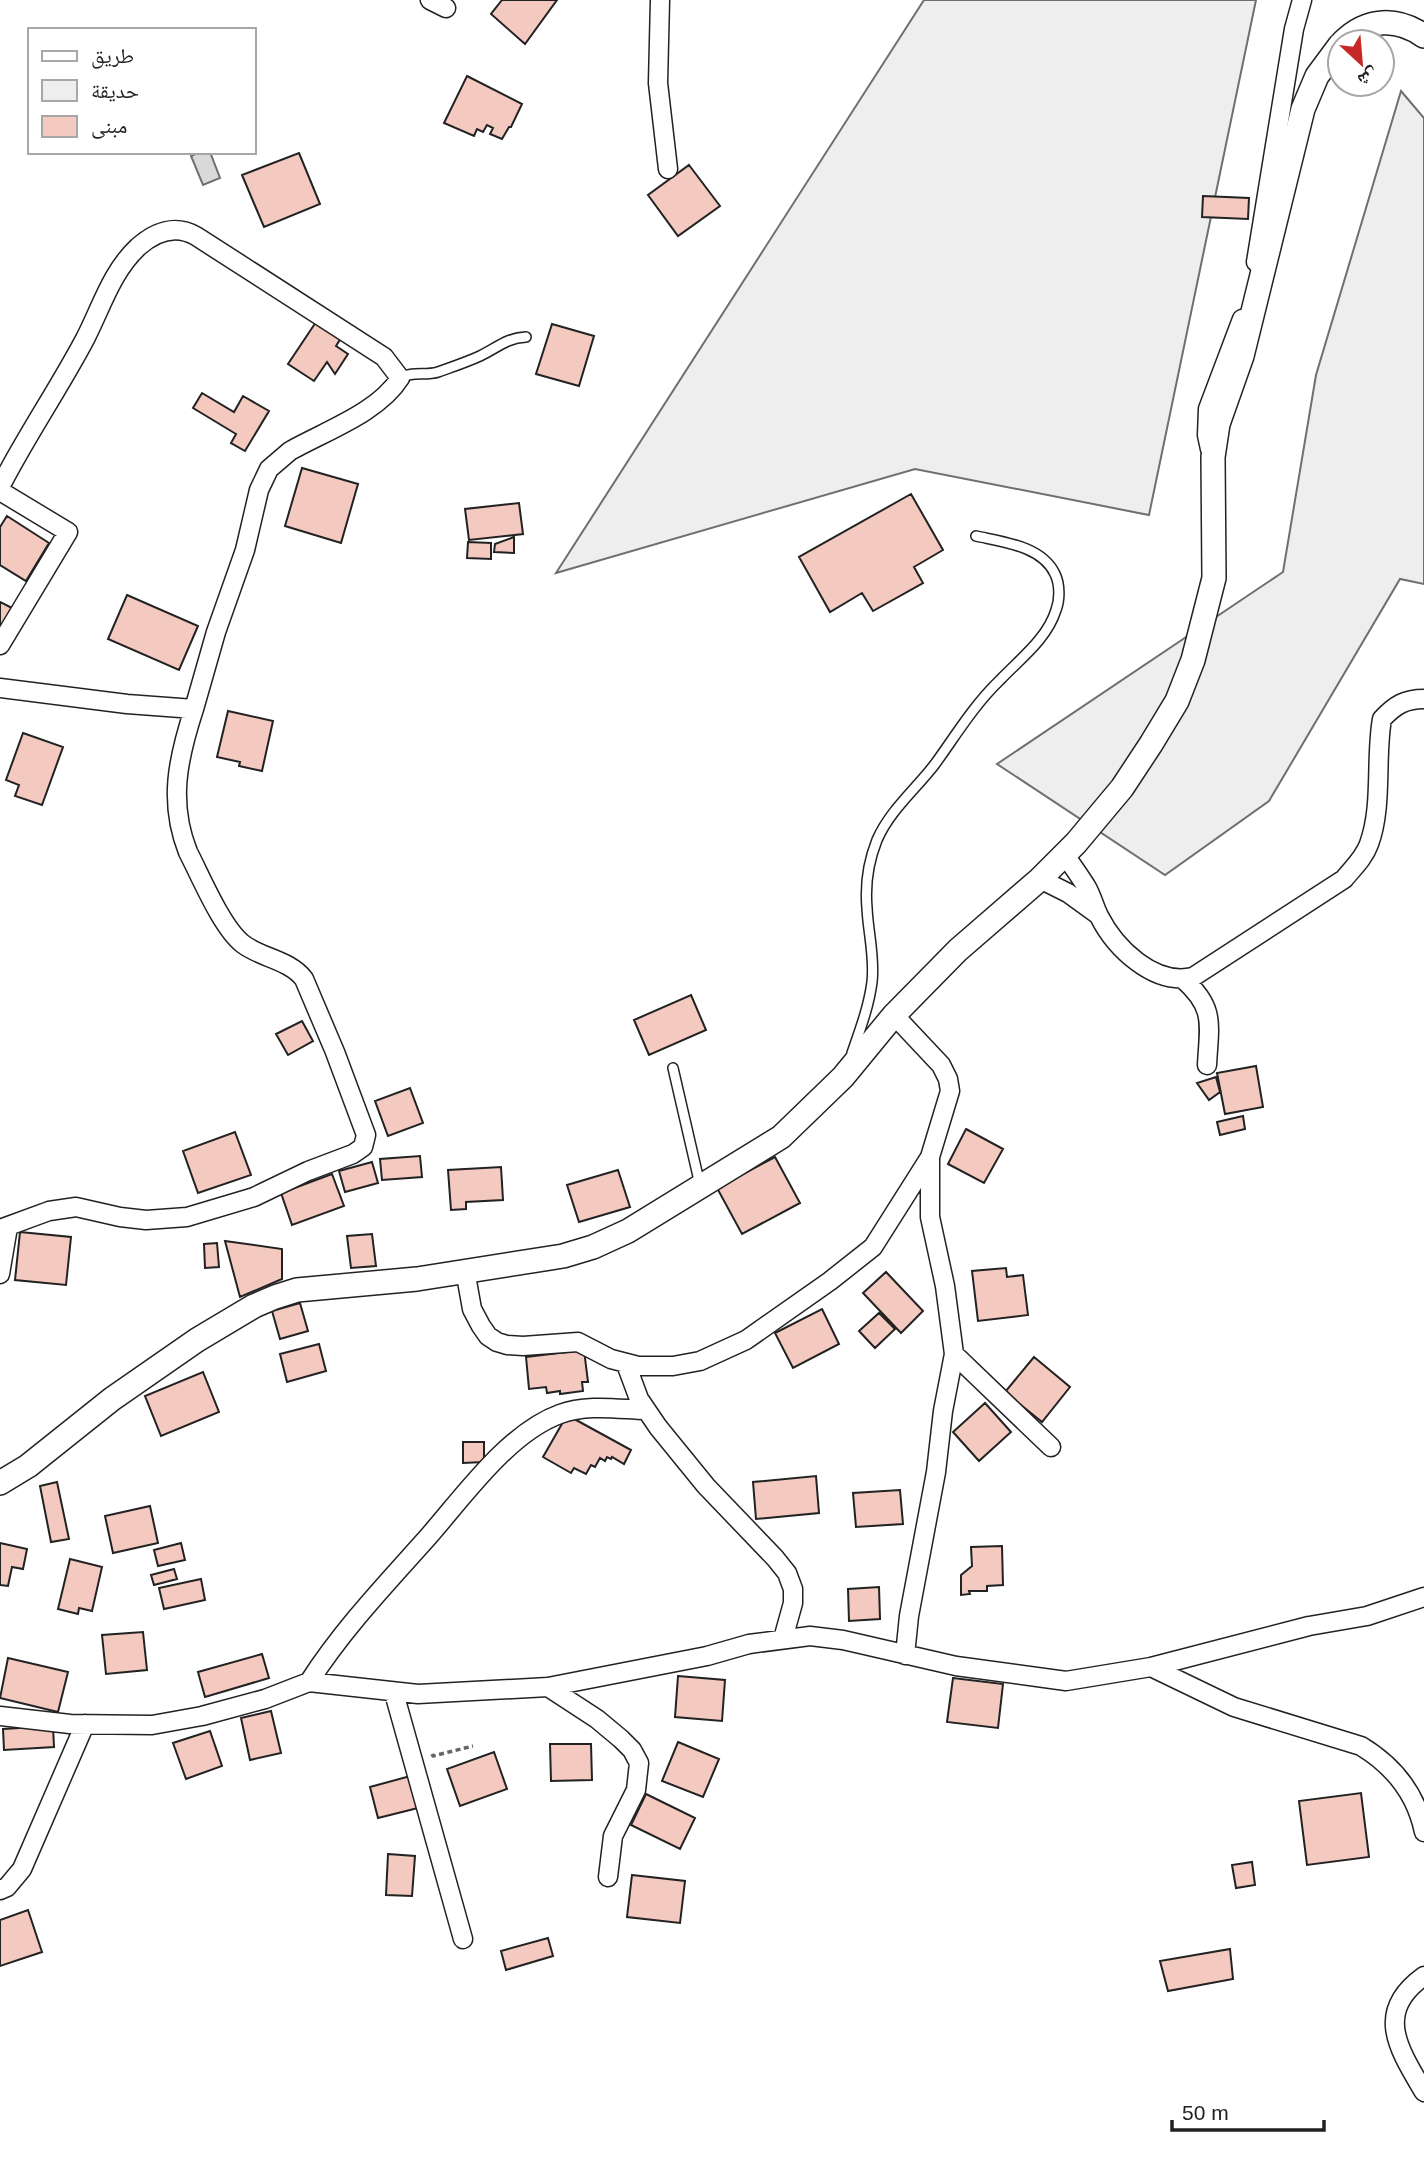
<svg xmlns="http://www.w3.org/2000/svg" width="1424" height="2162" viewBox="0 0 1424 2162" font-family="Arial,'Noto Naskh Arabic',sans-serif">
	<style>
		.green { fill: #eee; stroke: #6f6f6f; stroke-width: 2 }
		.water { fill: #d9d9d9; stroke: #6f6f6f; stroke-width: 2 }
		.building { fill: #f3c9c0; stroke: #222; stroke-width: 2 }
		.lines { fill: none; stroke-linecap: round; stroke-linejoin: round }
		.service-casing { stroke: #222; stroke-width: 12 }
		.minor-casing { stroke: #222; stroke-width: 21 }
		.tertiary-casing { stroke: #222; stroke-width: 26 }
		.path { stroke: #646464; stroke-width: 3.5; stroke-dasharray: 5 3.5; stroke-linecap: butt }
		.service { stroke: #fff; stroke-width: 9 }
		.minor { stroke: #fff; stroke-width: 18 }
		.tertiary { stroke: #fff; stroke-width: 23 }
	</style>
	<rect width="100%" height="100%" fill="#fff"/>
	<path class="green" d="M924,0h332l-107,515 -234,-46 -359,104z
		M1401,91l23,27v466l-24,-5 -131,222 -104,74 -168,-111 286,-192 33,-197z"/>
	<path class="water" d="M200,152h10l10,26 -17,7 -12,-29z"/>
	<path class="building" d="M502,0h55l-32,44 -34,-30z
		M467,76l55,28 -11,23h-2l-7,12 -12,-5 3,-6 -6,-3 -4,7 -6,-3 -3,7 -30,-13z
		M299,153l21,51 -56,23 -22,-52z
		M689,165l31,41 -42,30 -30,-41z
		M1203,196l46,2 -1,21 -46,-2z
		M316,322l25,16 -5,8 12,8 -13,20 -8,-12 -13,19 -26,-17z
		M552,324l42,12 -15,50 -43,-12z
		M202,393l32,19 9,-16 26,15 -24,40 -14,-8 5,-9 -43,-26z
		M302,468l56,16 -17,59 -56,-17z
		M911,494l32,56 -29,17 9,16 -50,28 -11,-18 -32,19 -31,-55z
		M519,503l4,31 -54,6 -4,-31z
		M7,516l42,27 -23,38 -26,-16v-38z
		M514,537v16l-20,-1 1,-8z
		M468,542l23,1v16l-24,-1z
		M127,595l71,31 -19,44 -71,-31z
		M0,602l12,6 -12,21z
		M228,711l45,10 -11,50 -23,-5 1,-4 -23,-5z
		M23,733l40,14 -21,58 -27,-9 4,-11 -13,-5z
		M691,995l15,35 -57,25 -15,-35z
		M302,1021l11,20 -25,14 -12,-21z
		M1256,1066l7,41 -38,7 -8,-41z
		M1216,1077l4,15 -11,8 -12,-17z
		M410,1088l13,35 -35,13 -13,-35z
		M1243,1116l2,13 -25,6 -3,-13z
		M966,1129l37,20 -19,34 -36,-19z
		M235,1132l16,43 -53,18 -15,-42z
		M420,1156l2,21 -40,3 -2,-21z
		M775,1157l25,46 -58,31 -25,-46z
		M372,1162l6,21 -33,9 -6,-21z
		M501,1167l2,33 -37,2v7l-15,1 -3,-40z
		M618,1170l12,37 -51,15 -12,-37z
		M332,1174l12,32 -52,19 -11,-32z
		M20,1232l51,5 -5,48 -51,-5z
		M372,1234l4,32 -25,2 -4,-32z
		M225,1241l57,8v30l-42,18z
		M217,1243l2,24 -14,1 -1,-24z
		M1006,1268l1,9 16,-2 5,40 -50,6 -6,-50z
		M886,1272l37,39 -22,22 -38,-40z
		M300,1303l8,28 -28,8 -8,-28z
		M822,1309l17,35 -46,24 -18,-35z
		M879,1313l16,16 -20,19 -16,-17z
		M319,1344l7,27 -39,11 -7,-28z
		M584,1350l4,32h-6l1,9 -23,3v-3l-13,2 -1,-6 -17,2 -3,-32z
		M1034,1357l36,30 -28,35 -37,-30z
		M203,1372l16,40 -58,24 -16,-40z
		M985,1403l26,29 -32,29 -26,-29z
		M567,1415l64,35 -7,14 -12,-7 -1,2 -4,-2 -2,4 -5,-3 -5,9 -4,-2 -5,9 -12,-6 -3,5 -28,-16z
		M463,1442h21v20l-21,1z
		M816,1476l3,37 -63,6 -3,-37z
		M57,1482l12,57 -18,3 -11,-56z
		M900,1490l3,34 -47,3 -3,-34z
		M150,1506l8,37 -45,10 -8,-37z
		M0,1543l27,6 -4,20 -11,-2 -4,19 -8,-1z
		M181,1543l4,17 -27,6 -4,-16z
		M1002,1546l1,39 -16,1v5h-18l1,3 -9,1v-20l11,-9 -1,-19z
		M70,1559l32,8 -10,44 -13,-3 -1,6 -20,-5z
		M174,1569l3,10 -23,6 -3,-10z
		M201,1579l4,21 -41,9 -5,-21z
		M879,1587l1,32 -31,2 -1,-32z
		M143,1632l4,38 -41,4 -4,-39z
		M262,1654l7,24 -64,19 -7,-25z
		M8,1658l60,14 -10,40 -58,-14z
		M678,1676l47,4 -3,41 -47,-4z
		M953,1678l50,6 -5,44 -51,-6z
		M271,1711l10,42 -31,7 -9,-42z
		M53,1726l1,21 -50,3 -1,-21z
		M210,1731l12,35 -36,13 -13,-36z
		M678,1742l41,17 -16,38 -41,-16z
		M550,1744h41l1,36 -41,1z
		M494,1752l13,37 -47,17 -13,-37z
		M414,1775l8,32 -44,11 -8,-31z
		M1361,1793l8,64 -62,8 -8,-64z
		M646,1794l49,24 -15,31 -49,-24z
		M388,1854l27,2 -3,40 -26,-1z
		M1252,1862l3,23 -19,3 -4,-23z
		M632,1875l53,6 -5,42 -53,-6z
		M28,1910l14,42 -42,14v-46z
		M548,1938l5,18 -47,14 -5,-19z
		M1230,1949l3,30 -65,12 -8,-30z"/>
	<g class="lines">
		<g class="service-casing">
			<path id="service" d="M400,378c11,-7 26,-2 38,-6 14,-5 29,-10 42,-16 17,-8 26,-18 46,-19
				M852,1053c8,-23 17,-47 20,-71 3,-25 -4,-50 -5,-74 -2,-23 2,-48 10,-68 13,-30 39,-51 58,-76 21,-29 39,-59 65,-84 20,-21 47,-41 56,-70 4,-10 4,-26 -1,-36 -13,-28 -52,-32 -79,-38
				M673,1068l27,117"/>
		</g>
		<g class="minor-casing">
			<path id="minor" d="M430,0l16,8
				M660,0l-2,83 10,86
				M1256,262l38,-233 8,-29
				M1210,449l-3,-14 1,-26 34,-90
				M0,487c26,-51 58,-97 85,-148 16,-31 27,-68 53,-92 17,-15 37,-23 58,-11l188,121 16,21c-22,35 -75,53 -110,73l-21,18 -10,21 -14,60 -29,82 -22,77
				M0,491l68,41 -68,113
				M0,688l127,16 67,5c-16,49 -26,93 -6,143 13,25 34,76 55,92 18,14 47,16 61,35l31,73 31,83 -3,12 -10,7 -45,17 -54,26 -67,20 -41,3 -26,-3 -44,-10 -27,4 -49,18
				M1064,854c8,11 15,21 22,32 6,10 8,20 13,30 16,32 55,70 94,61l151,-98c9,-11 20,-21 25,-35 14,-38 6,-86 13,-125 13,-14 23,-20 42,-20
				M1040,879l28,14 29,21
				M1183,979c33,29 26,46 24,86
				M894,1015l47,50 7,14 2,12 -20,66v60l15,69 9,68 -11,57 -7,61 -27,144 -4,39
				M465,1270l7,39 9,17 7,10 9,6 10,3 16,1 55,-4 33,17 27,7h35l27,-5 46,-21 84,-59 43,-34 57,-90
				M0,1274l8,-47
				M954,1354l97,93
				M626,1364l13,35 19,28 48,59 69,72 12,15 6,16v14l-10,36
				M1151,1667l83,40 127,39c33,20 55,47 63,86
				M309,1682c34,-53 77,-98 119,-145 36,-41 80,-104 132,-123 27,-10 57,-5 85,-4
				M548,1687l49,32 24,20 11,11 7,13 -3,27 -23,46 -5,41
				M394,1693l69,246
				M0,1716l70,8 82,1 50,-9 63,-17 44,-17 109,12 130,-7 159,-31 42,-12 61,-8 33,4 113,26 110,15 85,-14 158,-41 58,-10 57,-19
				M0,1890l7,-3 15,-18 63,-145
				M1424,1976c-50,36 -26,72 0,116"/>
		</g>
		<g class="tertiary-casing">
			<path id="tertiary" d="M1343,42c24,-24 54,-25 81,-6
				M0,1483l28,-17 84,-67 85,-59 57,-34 21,-9 22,-7 120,-11 146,-23 30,-9 35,-16 153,-94 62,-60 51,-62 64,-65 82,-71 36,-36 46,-55 29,-44 26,-43 16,-41 21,-82 -1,-121 5,-33 24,-68 61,-247 14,-33 23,-31"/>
		</g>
		<path class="path" d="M432,1754l1,2 40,-10"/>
		<use href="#service" class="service"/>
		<use href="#minor" class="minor"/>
		<use href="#tertiary" class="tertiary"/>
	</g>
	<rect x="28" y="28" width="228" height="126" fill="#ffffff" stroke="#a7a7a7" stroke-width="2"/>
	<rect x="42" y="51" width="35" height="10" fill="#ffffff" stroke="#a7a7a7" stroke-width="2"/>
	<text x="91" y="63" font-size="21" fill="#222222">طريق</text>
	<rect x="42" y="80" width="35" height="21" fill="#eeeeee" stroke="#a7a7a7" stroke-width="2"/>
	<text x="91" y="98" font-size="21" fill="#222222">حديقة</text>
	<rect x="42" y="116" width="35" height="21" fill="#f3c9c0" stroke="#a7a7a7" stroke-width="2"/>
	<text x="91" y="133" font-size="21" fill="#222222">مبنى</text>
	<g transform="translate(1361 63) rotate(154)"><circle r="33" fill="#ffffff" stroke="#a7a7a7" stroke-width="2"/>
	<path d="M0-5L12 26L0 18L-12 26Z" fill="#c62828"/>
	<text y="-10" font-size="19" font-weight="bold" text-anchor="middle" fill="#222222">ش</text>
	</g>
	<path d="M1172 2120v10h152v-10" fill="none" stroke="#222222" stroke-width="3.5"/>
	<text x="1182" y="2120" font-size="21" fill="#222222" stroke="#ffffff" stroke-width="5" paint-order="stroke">50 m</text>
</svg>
